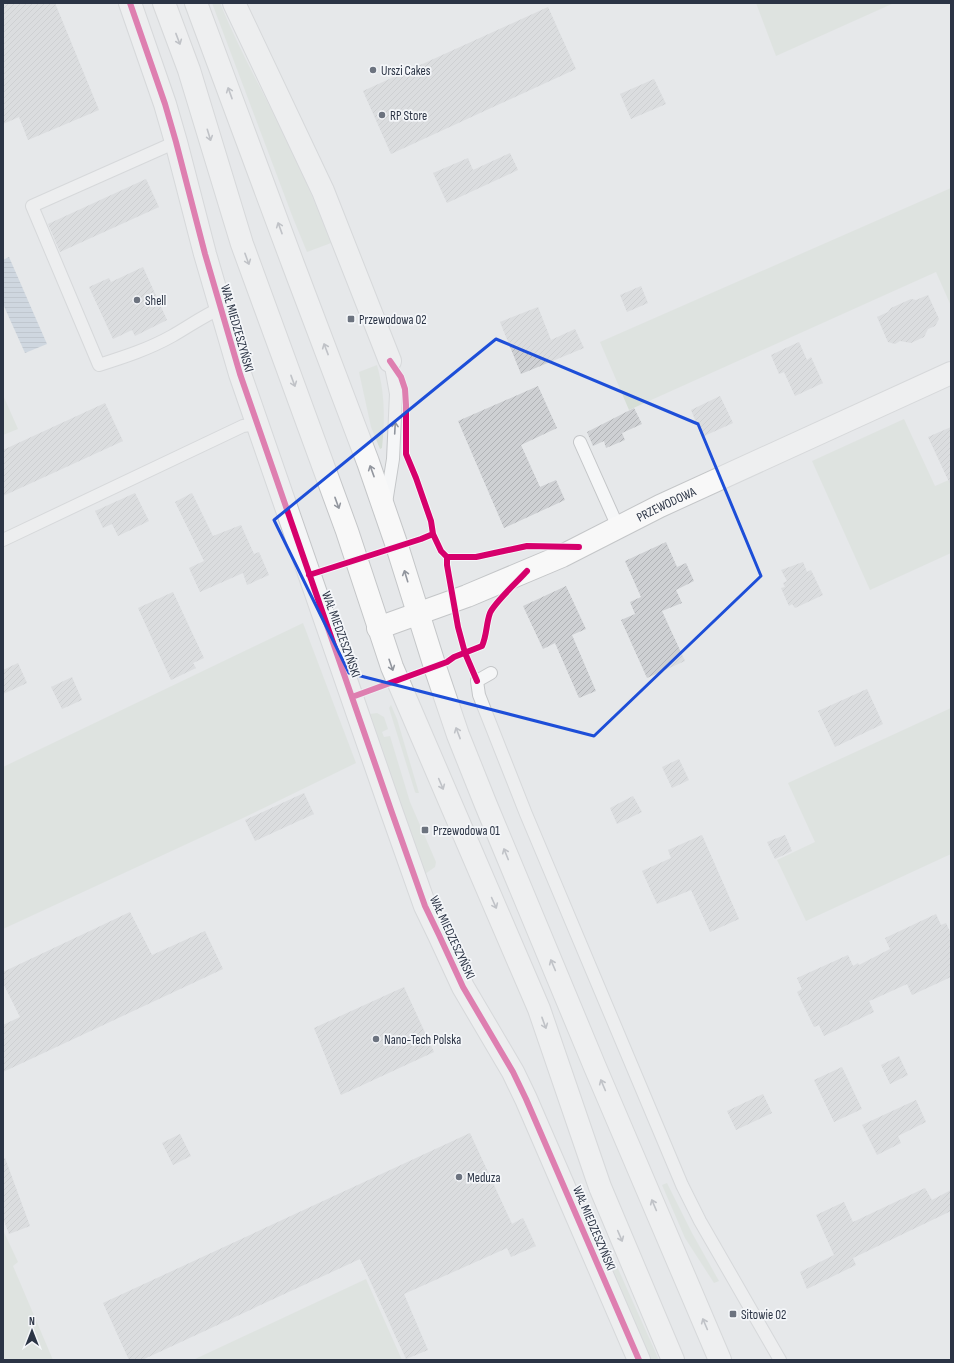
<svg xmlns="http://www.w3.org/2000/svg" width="954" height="1363" viewBox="0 0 954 1363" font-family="'Sofia Sans Condensed',sans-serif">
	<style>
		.grass { fill: #d6ded6 }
		.water { fill: url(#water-rules) }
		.building { fill: url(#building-hatch) }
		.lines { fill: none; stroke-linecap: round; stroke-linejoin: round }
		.lane-casing { stroke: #c4c6c8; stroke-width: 14 }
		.street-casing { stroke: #c4c6c8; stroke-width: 24 }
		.secondary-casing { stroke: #c4c6c8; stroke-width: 24 }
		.lane { stroke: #f5f6f7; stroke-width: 12 }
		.street { stroke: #f5f6f7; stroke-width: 22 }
		.secondary { stroke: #f8f8f8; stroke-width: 22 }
		.cycleway-casing { stroke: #f4f6f9; stroke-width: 8 }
		.cycleway { stroke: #d6006c; stroke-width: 6 }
		.oneway { stroke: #92969e }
		.oneway2 { stroke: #90959e }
		.marked { fill: none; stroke: #1d4ed8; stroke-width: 3; stroke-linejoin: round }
		.poi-dot { fill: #6c737f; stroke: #f4f6f9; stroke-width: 1.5 }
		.labels { text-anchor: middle; stroke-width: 3.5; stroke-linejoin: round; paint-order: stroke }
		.poi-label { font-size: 13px; fill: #2b3445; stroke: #f4f6f9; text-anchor: start }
		.street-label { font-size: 13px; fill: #2b3445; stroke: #f4f6f9 }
	</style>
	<defs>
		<pattern id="water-rules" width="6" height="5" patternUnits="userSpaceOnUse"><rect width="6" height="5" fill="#b4c4d5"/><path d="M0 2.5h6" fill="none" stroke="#93a0af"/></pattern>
		<pattern id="building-hatch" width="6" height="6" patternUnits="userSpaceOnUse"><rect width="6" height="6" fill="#ced0d3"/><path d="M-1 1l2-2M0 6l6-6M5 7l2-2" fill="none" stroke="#b1b3b6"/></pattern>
	</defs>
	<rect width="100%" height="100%" fill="#e6e8ea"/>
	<path class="grass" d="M212,3h8c19,46 43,89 65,134 17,34 32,70 46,106l-24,9 -14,-34z
		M756,3h138l-118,53z
		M951,188v118l-15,-34 -307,138 -29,-68z
		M377,365c8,28 8,54 5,83l-2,1 -9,-22 -12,-55z
		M3,395l15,34 -15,6z
		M904,419l31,67 16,-7v74l-81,37 -58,-129z
		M303,623l53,140 -113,55 -240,111v-162z
		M391,705l6,14 22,74h-3l-1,-1 -26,-84z
		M951,708v146l-145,67 -29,-61 38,-18 -27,-59z
		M377,713l7,4 4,12 -6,3 2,5 6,-1 20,66 26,60 -1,5 -10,7 -55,-160z
		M667,1183l25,50 27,48 -5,2 -29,-45 -23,-53z
		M589,1204l70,156h-8l-66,-153z
		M3,1230l15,32 -5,4 40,94h-50z
		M366,1279l36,81h-209z"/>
	<path class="water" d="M9,257l38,87 -22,9 -22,-49v-44z"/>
	<path class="building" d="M3,3h52l44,107 -71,30 -9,-23 -16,7z
		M548,7l28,62 -185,85 -28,-63z
		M654,79l12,25 -35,15 -11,-25z
		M510,153l8,17 -71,33 -14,-30 35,-15 5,12z
		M146,179l13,28 -99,45 -12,-28z
		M143,267l24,53 -32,16 -3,-6 -19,9 -24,-52 20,-9 2,4z
		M641,286l7,17 -21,9 -7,-17z
		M928,295l11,24 -4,7 -7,3 -4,8 -13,6 -11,-2 -5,3 -7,-2 -11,-25 11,-5 3,-4 20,-9 5,1z
		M538,307l13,33 24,-11 9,19 -63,26 -21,-52z
		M799,342l8,18 4,-3 12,26 -28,13 -11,-24 -5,2 -8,-19z
		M538,386l19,42 -36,17 19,42 16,-7 9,20 -61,28 -46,-107z
		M720,396l13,27 -31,14 -11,-27z
		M105,403l18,38 -120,55v-46z
		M634,408l8,16 -20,9 3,7 -19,8 -2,-7 -11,5 -6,-14z
		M951,427v59l-23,-49z
		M135,493l14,28 -31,15 -6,-12 -9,4 -8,-17z
		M192,493l21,43 28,-11 13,29 5,-2 10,23 -22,10 -4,-12 -43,19 -11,-24 15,-7 -29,-59z
		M666,542l11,25 9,-4 8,18 -18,9 6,13 -20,8 23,50 -38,17 -26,-58 14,-6 -5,-12 11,-5 -16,-36z
		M803,562l4,10 4,-2 12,25 -28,13 -3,-4 -3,2 -8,-18 4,-1 -2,-4 4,-2 -6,-11z
		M566,586l20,43 -14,6 24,56 -17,7 -24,-55 -12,6 -20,-43z
		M173,592l31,66 -11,5 3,5 -25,12 -33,-72z
		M18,663l9,20 -24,11v-24z
		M72,677l10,23 -20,9 -11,-22z
		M867,689l16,35 -48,23 -17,-36z
		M679,759l10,21 -17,8 -10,-21z
		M304,793l10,21 -59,27 -10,-21z
		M633,796l9,16 -25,12 -7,-16z
		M702,835l37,84 -29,13 -19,-42 -34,14 -15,-33 29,-13 -3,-8z
		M785,835l7,16 -17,8 -8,-17z
		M130,912l22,43 53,-24 18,38 -220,103v-47l17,-8 -17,-34v-11z
		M936,914l5,11 5,-2 5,11v43l-39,18 -5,-11 -33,15 -5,2 5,11 -50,24 -5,-11 -5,2 -17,-35 5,-3 -5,-11 51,-23 5,11 5,-3 1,2 31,-16 -5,-11z
		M404,987l30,65 -93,43 -27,-67z
		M899,1056l9,19 -18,9 -9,-19z
		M842,1067l20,42 -28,13 -20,-42z
		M763,1094l9,19 -36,17 -9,-19z
		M916,1100l10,22 -28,14 3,7 -24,12 -15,-30z
		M470,1133l42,91 11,-6 13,28 -25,11 -4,-9 -103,46 24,56 -22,9 -46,-100 -218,101h-13l-26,-57z
		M180,1134l11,22 -18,9 -11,-22z
		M5,1158l25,68 -21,8 -6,-16v-59z
		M925,1188l7,12 19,-10v21l-98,47 3,7 -49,24 -7,-17 34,-17 -18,-40 28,-13 9,20z"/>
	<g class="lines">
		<g class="lane-casing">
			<path id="lane" d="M176,142l-144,64 67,159c25,-8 50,-16 73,-29 16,-9 31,-20 49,-28
				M580,442l38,85
				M386,503l7,-44 3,-65 -6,-33
				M3,540l240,-114 14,-2
				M491,673l-14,8 2,14 47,119 135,321 21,50 18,36 80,139"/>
		</g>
		<g class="street-casing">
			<path id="street" d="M130,3l35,101 11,38 29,112 35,120 151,436 34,96 14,29 24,52 50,85 13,27 113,261
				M234,3l89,188 67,170"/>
		</g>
		<g class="secondary-casing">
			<g id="secondary">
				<path d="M164,3l25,67 53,174 105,287 45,136 147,342 61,178 73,173"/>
				<path d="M196,3l97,261 75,198 29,84 38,121 23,68 28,70 109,262 125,293"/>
				<path id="s1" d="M378,628l89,-32 95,-40 98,-50 291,-133"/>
			</g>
		</g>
		<use href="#lane" class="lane"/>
		<use href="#street" class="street"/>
		<use href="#secondary" class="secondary"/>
		<g class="cycleway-casing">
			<path id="cycleway" d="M130,3l35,101 11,38 29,112 35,120 151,436 34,96 14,29 24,52 50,85 13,27 113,261
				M390,361l11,16 4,12 1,16v49l10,24 15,43 2,13 8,17 6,6v8l11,62 7,26 12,28
				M447,557h29l51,-11 52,1
				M309,575l112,-36 12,-5
				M352,697l95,-35 7,-5 28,-11c5,-11 4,-22 8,-33 4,-10 29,-33 37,-42"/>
		</g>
		<use href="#cycleway" class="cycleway"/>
	</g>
	<defs><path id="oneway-shaft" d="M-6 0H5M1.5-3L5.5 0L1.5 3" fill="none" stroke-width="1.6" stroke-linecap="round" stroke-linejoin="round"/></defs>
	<g class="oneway">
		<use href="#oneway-shaft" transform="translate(178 39) rotate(69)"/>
		<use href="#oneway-shaft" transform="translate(230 93) rotate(-110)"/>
		<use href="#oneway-shaft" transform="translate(209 135) rotate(73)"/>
		<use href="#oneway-shaft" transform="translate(280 228) rotate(-110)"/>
		<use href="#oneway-shaft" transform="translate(247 259) rotate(70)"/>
		<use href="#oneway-shaft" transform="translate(326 349) rotate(-111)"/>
		<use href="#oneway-shaft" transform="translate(293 381) rotate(70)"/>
		<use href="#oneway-shaft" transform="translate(372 471) rotate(-110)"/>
		<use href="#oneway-shaft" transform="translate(337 503) rotate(70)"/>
		<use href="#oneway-shaft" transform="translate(406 576) rotate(-107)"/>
		<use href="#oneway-shaft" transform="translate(391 665) rotate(71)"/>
		<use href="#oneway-shaft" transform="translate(458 733) rotate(-111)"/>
		<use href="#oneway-shaft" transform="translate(441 784) rotate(67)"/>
		<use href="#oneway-shaft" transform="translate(506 854) rotate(-112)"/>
		<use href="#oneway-shaft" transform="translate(494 903) rotate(66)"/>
		<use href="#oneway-shaft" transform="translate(553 965) rotate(-113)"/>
		<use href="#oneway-shaft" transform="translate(544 1023) rotate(70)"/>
		<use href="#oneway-shaft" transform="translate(603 1085) rotate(-113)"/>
		<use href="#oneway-shaft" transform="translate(654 1205) rotate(-113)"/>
		<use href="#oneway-shaft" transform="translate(620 1236) rotate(67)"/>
		<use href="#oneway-shaft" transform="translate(705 1324) rotate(-113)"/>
	</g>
	<use class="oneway2" href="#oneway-shaft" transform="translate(395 428) rotate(-87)"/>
	<path d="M0 0H954V1363H0ZM496,339l202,85 63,152 -167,160 -245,-63 -75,-153z" fill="#e6e8ea" fill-opacity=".55" fill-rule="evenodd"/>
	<path class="marked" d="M496,339l202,85 63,152 -167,160 -245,-63 -75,-153z"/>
	<g class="poi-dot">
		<circle cx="373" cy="70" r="4"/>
		<circle cx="382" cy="115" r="4"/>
		<circle cx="137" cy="300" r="4"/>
		<rect x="347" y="315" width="8" height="8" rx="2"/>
		<rect x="421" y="826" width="8" height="8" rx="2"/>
		<circle cx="376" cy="1039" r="4"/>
		<circle cx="459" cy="1177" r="4"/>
		<rect x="729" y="1310" width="8" height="8" rx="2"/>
	</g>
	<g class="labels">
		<g class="poi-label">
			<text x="381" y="75">Urszi Cakes</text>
			<text x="390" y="120">RP Store</text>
			<text x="145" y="305">Shell</text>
			<text x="359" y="324">Przewodowa 02</text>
			<text x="433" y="835">Przewodowa 01</text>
			<text x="384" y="1044">Nano-Tech Polska</text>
			<text x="467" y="1182">Meduza</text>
			<text x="741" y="1319">Sitowie 02</text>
		</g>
		<g class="street-label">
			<text transform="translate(238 328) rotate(74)" y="5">WAŁ MIEDZESZYŃSKI</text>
			<text dy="5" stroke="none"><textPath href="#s1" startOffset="314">PRZEWODOWA</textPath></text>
			<text transform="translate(342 634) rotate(70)" y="5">WAŁ MIEDZESZYŃSKI</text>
			<text transform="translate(453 937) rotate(65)" y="5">WAŁ MIEDZESZYŃSKI</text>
			<text transform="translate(595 1228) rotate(67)" y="5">WAŁ MIEDZESZYŃSKI</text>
		</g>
	</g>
	<rect width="954" height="1363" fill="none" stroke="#2b3445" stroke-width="8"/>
	<g transform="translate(32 1331)" stroke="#f4f6f9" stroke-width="3" paint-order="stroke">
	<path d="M0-3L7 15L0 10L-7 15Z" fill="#2b3445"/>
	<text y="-6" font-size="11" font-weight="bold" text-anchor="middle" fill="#2b3445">N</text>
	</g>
</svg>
